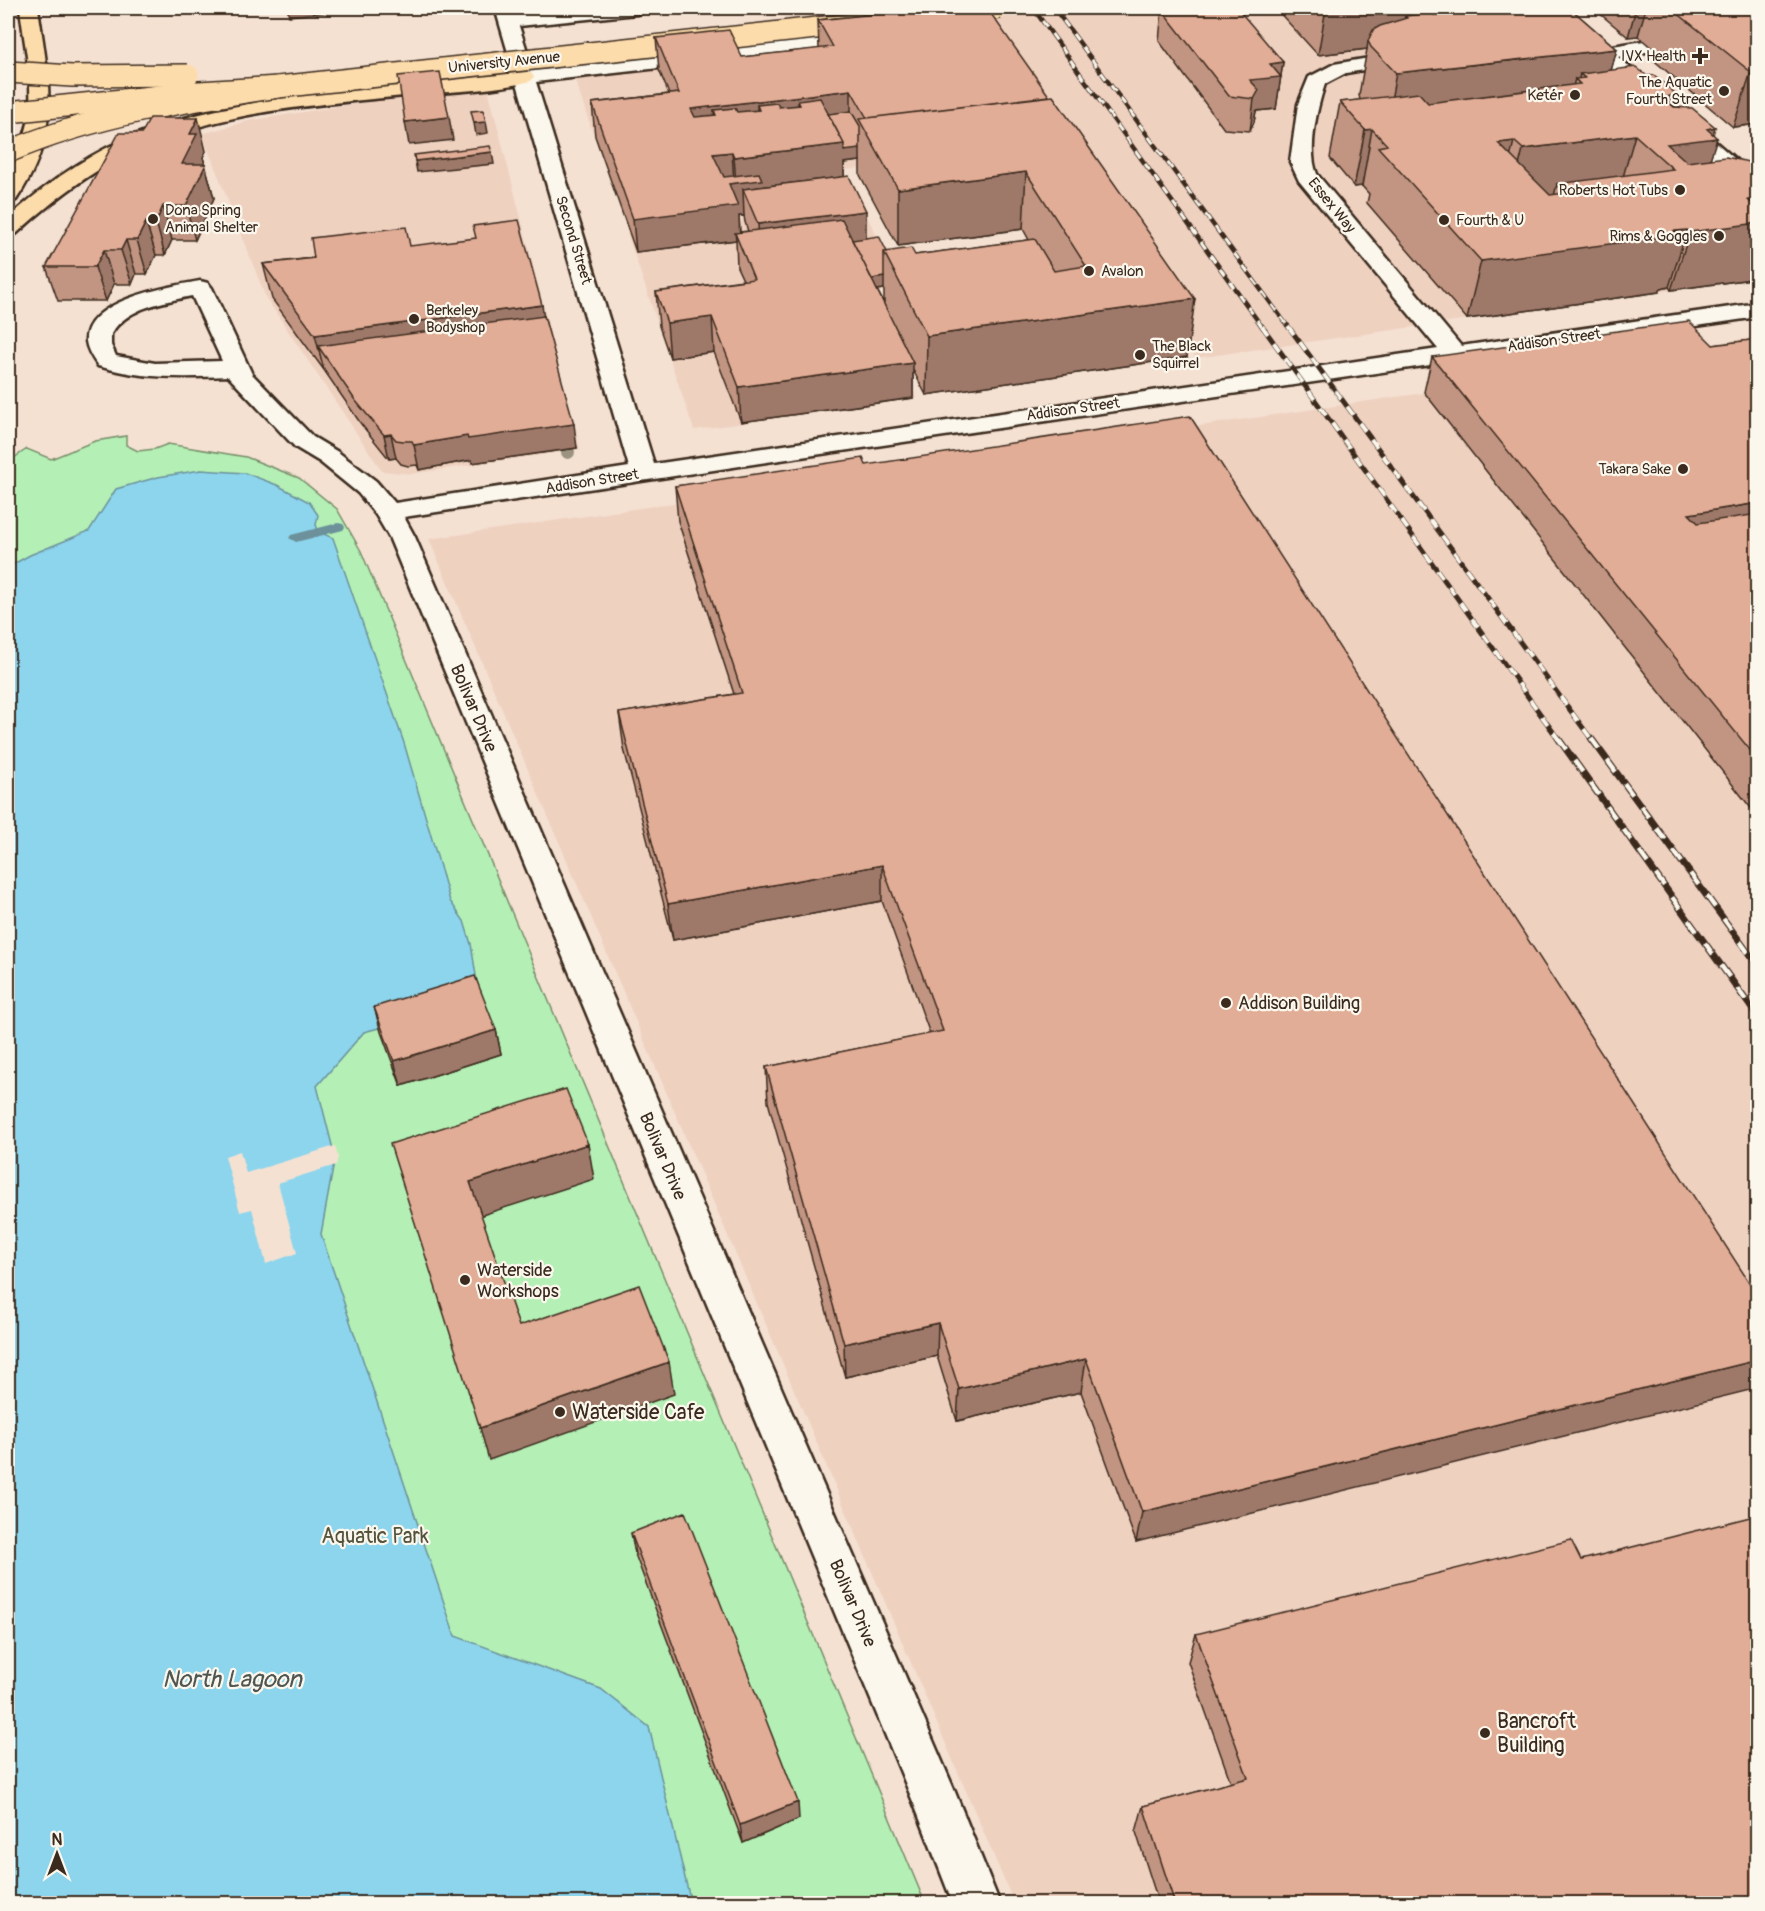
<svg xmlns="http://www.w3.org/2000/svg" width="1765" height="1911" viewBox="0 0 1765 1911" font-family="Pangolin,sans-serif">
	<style>
		.built { fill: #efd1c0 }
		.green { fill: #b4f0b5; stroke: #788d6a; stroke-width: 1.5 }
		.water { fill: #8cd5ed; stroke: #6c919a; stroke-width: 1.5 }
		.pier { fill: #f4e1d2 }
		.lines { fill: none; stroke-linecap: round; stroke-linejoin: round }
		.stream { fill: #6c919a; fill-rule: evenodd }
		.minor-casing { stroke: #3b2a1e; stroke-width: 5 }
		.highway-casing { stroke: #3b2a1e; stroke-width: 5 }
		.minor { fill: #fbf7ec; fill-rule: evenodd }
		.highway { fill: #fddcac; fill-rule: evenodd }
		.rail-far2-casing { stroke: #3b2a1e; stroke-width: 4.5 }
		.rail-far1-casing { stroke: #3b2a1e; stroke-width: 5 }
		.rail-casing { stroke: #3b2a1e; stroke-width: 7 }
		.rail-far2 { stroke: #fbf7ec; stroke-width: 3; stroke-dasharray: 8; stroke-linecap: butt }
		.rail-far1 { stroke: #fbf7ec; stroke-width: 4; stroke-dasharray: 10; stroke-linecap: butt }
		.rail { stroke: #fbf7ec; stroke-width: 4.5; stroke-dasharray: 14; stroke-linecap: butt }
		.major-bridge-casing { stroke: #3b2a1e; stroke-width: 24; stroke-linecap: butt }
		.highway-bridge-casing { stroke: #3b2a1e; stroke-width: 24; stroke-linecap: butt }
		.major-bridge { stroke: #fddcac; stroke-width: 21 }
		.highway-bridge { stroke: #fddcac; stroke-width: 21 }
		.tree { fill: #9b9280 }
		.wall { fill: #c29582; stroke: #3b2a1e; stroke-width: 1.5; fill-rule: evenodd }
		.shaded-wall { fill: #9e796a; stroke: #3b2a1e; stroke-width: 1.5 }
		.building { fill: #e2ad97; stroke: #3b2a1e; stroke-width: 1.5; fill-rule: evenodd }
		.poi-dot { fill: #3b2a1e; stroke: #fbf7ec; stroke-width: 2 }
		.labels { text-anchor: middle; stroke-width: 4.5; stroke-linejoin: round; paint-order: stroke }
		.far-poi-label { font-size: 15px; fill: #3b2a1e; stroke: #fbf7ec; text-anchor: end }
		.far-street-label { font-size: 15px; fill: #3b2a1e; stroke: #fbf7ec }
		.street-label { font-size: 18px; fill: #3b2a1e; stroke: #fbf7ec }
		.poi-label { font-size: 18px; fill: #3b2a1e; stroke: #fbf7ec; text-anchor: start }
		.near-poi-label { font-size: 21px; fill: #3b2a1e; stroke: #fbf7ec; text-anchor: start }
		.near-park-label { font-size: 21px; fill: #53523c; stroke: #fbf7ec }
		.near-water-label { font-size: 24px; font-style: italic; fill: #4f5552; stroke: #fbf7ec }
	</style>
	<rect width="100%" height="100%" fill="#f4e1d2"/>
	<filter id="ink" filterUnits="userSpaceOnUse"><feTurbulence type="fractalNoise" baseFrequency=".0167" numOctaves="2"/><feDisplacementMap in="SourceGraphic" scale="12" xChannelSelector="R" yChannelSelector="G"/><feConvolveMatrix kernelMatrix="1 2 1 2 8 2 1 2 1" color-interpolation-filters="sRGB"/></filter>
	<g filter="url(#ink)">
		<path class="built" d="M966,8h212l33,6 64,-6h232l250,231v39l-561,80 -138,-213 -214,25 -22,-44 -222,27 -26,-75 409,-46z
			M488,89l92,360 -169,25 -29,-3 -116,-173 -64,-164 46,-13 142,-23z
			M861,204l41,84 -36,6 51,104 -223,32 -67,-197z
			M1757,337v1566h-743l-585,-1364 1247,-183 -4,-6z"/>
		<path class="green" d="M126,436v9l12,6 17,-2 13,-5 78,13 53,21 38,31 24,42 564,1352 -917,1v-1442l19,-13 24,10 44,-18z"/>
		<path class="water" d="M201,470l44,3 32,12 32,17 9,13 -2,10 3,7 14,6 71,205 46,158 14,20 7,23 9,57 -116,31 -47,54 18,71 -14,77 134,402 146,53 48,38 42,176 -683,1v-1337l22,-12 59,-24 27,-42 42,-12z"/>
		<path class="pier" d="M335,1146l3,11 -2,8 -58,18 19,70 -31,11 -14,-55 -12,3 -15,-56 15,-5 6,22z"/>
		<g class="lines">
			<path class="stream" d="M338,523l5,1 2,3 -2,3 -47,12 -7,-4 2,-3z"/>
			<g class="minor-casing">
				<path id="minor" d="M495,8h18l2,7 70,-7h61l-2,4 -7,2 -118,12 14,44 329,-37 7,2 3,4 -3,4 -7,2 -326,37 118,382 784,-115 -139,-168 -9,-19 8,-58 11,-27 25,-13 76,-13 7,2 3,4 -3,4 -71,12 -21,11c-8,24 -18,67 -8,90l144,172 297,-43v14l-998,146 -356,54 11,20 538,1250 47,117h-47l-39,-100 -525,-1267 -13,-22 -18,-22 -38,-31 -25,-15 -67,-71c-45,2 -86,3 -130,-10 -5,-7 -11,-16 -12,-25 -2,-41 85,-55 114,-60l8,2 4,5 40,86 61,63 25,15 38,29 19,22 234,-36zM192,296l30,65 -67,2 -39,-7 -5,-11v-11c16,-27 53,-32 81,-38z
					M1542,8h20l44,39 44,-7 7,2 3,4 -3,4 -39,7 140,122v18l-8,-1z"/>
			</g>
			<g class="highway-casing">
				<path id="highway" d="M20,8h18c11,75 24,124 -22,192l-8,2c-4,-32 16,-53 21,-84 5,-36 -5,-74 -9,-110z
					M524,71l7,2 3,4 -3,4c-37,10 -79,10 -117,14 -87,9 -181,14 -263,48 -51,21 -95,54 -135,91l-8,2v-18c38,-34 81,-65 129,-84 54,-22 112,-31 169,-39 72,-10 145,-16 218,-24z"/>
			</g>
			<use href="#minor" class="minor"/>
			<use href="#highway" class="highway"/>
			<g class="rail-far2-casing">
				<path id="rail-far2" d="M1033,8l230,320
					M1054,8l235,320"/>
			</g>
			<g class="rail-far1-casing">
				<path id="rail-far1" d="M1262,326l297,414
					M1288,326l304,414"/>
			</g>
			<g class="rail-casing">
				<path id="rail" d="M1558,738l200,279
					M1591,738l167,228"/>
			</g>
			<use href="#rail-far2" class="rail-far2"/>
			<use href="#rail-far1" class="rail-far1"/>
			<use href="#rail" class="rail"/>
			<g class="major-bridge-casing">
				<path id="major-bridge" d="M943,14l57,-6
					M8,112l191,-20 79,-5 584,-64"/>
			</g>
			<g class="highway-bridge-casing">
				<path id="highway-bridge" d="M8,72l64,4 116,-1
					M8,152c87,-37 177,-51 270,-65"/>
			</g>
			<use href="#major-bridge" class="major-bridge"/>
			<use href="#highway-bridge" class="highway-bridge"/>
		</g>
		<circle class="tree" cx="568" cy="452" r="7"/>
		<path class="wall" d="M932,8l255,349 -261,38 -13,-25v28l-172,24 -27,-70 -44,6 -11,-32 -3,-34 87,-12 -6,-13 -1,-27 -100,12 -41,-116 -3,-33 77,-9 -10,-24 -3,-32 86,19 77,-8 -1,-29zM860,161v14l38,71 125,-17 6,11 -114,15 -28,-3 -21,-14 -22,-62v-13zM739,216h5l1,6 3,9 -8,1zM884,289v14l-7,-13z
			M1276,8h294l47,41 -6,21 62,35 40,29 -3,25 48,5v96l-7,19 -80,11 -2,-3 -8,2 -2,3 -192,27 -100,-116 2,-9 -7,-8 -8,1 -24,-29 10,-56 20,-2 -1,-5 8,-46 -49,6 -42,-46z
			M1593,8h165v116l-25,3 -82,-69 3,-8 -16,-14 -10,1z
			M1162,10l121,52 -7,47 -20,2 -2,11 -4,9 -26,-2 -65,-88z
			M206,151l-3,6 11,41 -19,42h-23l-7,15h-9l-9,19h-11l-4,10h-18l-8,17h-48l-12,-34z
			M410,246l134,70 33,132 -105,15v-3l-53,10 -2,-5 -9,1 -7,-2 -5,-6 -7,1 -28,-35 -37,-54 -52,-71 -9,-35z
			M1758,339v478l-334,-425 8,-35 281,-12z
			M866,465l892,831 -622,246 -55,-150 -124,29 -20,-65 -92,21 -77,-275 -2,-35 164,-33 -48,-133 -209,39 -49,-191 -5,-36 115,-19 -56,-173 -3,-35z
			M374,1007l122,23 5,24 -100,32 -20,-54z
			M631,1533l168,286 -56,24 -108,-289z
			M1196,1634l562,270h-599l-23,-72 7,-26 88,-23 -43,-121z"/>
		<path class="shaded-wall" d="M287,8h83l-81,8z
			M1326,8h206l-53,2 -3,-2 -5,26 -30,-22 -6,29 -30,-25 -6,29 -31,-4 -1,8 -49,6z
			M1636,8h10l-8,28 -10,1z
			M1617,49l-15,54 -17,-25 -5,-4 -2,8 -3,-3 -8,28 -181,21 10,-55z
			M1283,62l-7,47 -20,2 -2,11 -4,9 4,-32 -4,-19 20,-16z
			M1758,71v53l-25,3 18,-55z
			M851,90v33l-51,-18 -2,-4 1,28 -40,-19 -2,-5 1,29 -42,-19 -2,-5 2,29 -22,2 -3,-32z
			M1676,94l-16,55 4,-51z
			M449,117l4,23 -44,5 -4,-23z
			M198,118l8,33 -3,6 11,41 -19,42 -9,-34 -4,-42 8,-30z
			M486,122l2,11 -12,2 -2,-12z
			M1715,127l-3,12 5,-1 -18,56 -26,-25 -6,-25 40,-15z
			M1372,129l-10,57 -8,1 11,-57z
			M1635,135l-16,56 -62,-7 -4,16 -44,6 14,-57z
			M1514,141l-13,56 -3,-54z
			M844,144l16,5v12l-16,2v14l-101,12 1,27h-5l1,24 -5,-7 1,7 -100,12 -3,-33 82,-32 -2,-33 19,-2 2,31h2l-2,-26z
			M492,152l2,12 -77,8 -2,-11z
			M1026,172l-3,57 -125,17v-57z
			M1758,199v61l-7,19 -80,11 19,-58 58,-32z
			M163,206l9,34 -7,15 -9,-33z
			M866,211v33l-106,14 -2,-34z
			M146,222l10,33 -9,19 -10,-34z
			M1687,230l-18,57 -8,2 -2,3 -192,27 14,-58z
			M126,240l10,34 -4,10 -11,-34z
			M104,250l10,34 -8,17 -11,-34z
			M884,277v12l-22,3v-12z
			M1195,299l-8,58 -261,38 1,-59z
			M542,305l5,35 -229,6 6,24 -9,-35z
			M712,317l2,35 -44,6 -3,-35z
			M913,363v35l-172,24 -2,-35z
			M574,424l3,24 -105,15v-3l-53,10 -5,-25 53,-9z
			M391,434l5,24 -7,1 -5,-24z
			M1758,503v33l-82,13 13,-35z
			M882,865v36l-209,39 -5,-36z
			M496,1030l5,24 -100,32 -7,-25z
			M588,1144l6,35 -115,37 -9,-34z
			M938,1323l-1,33 -92,21 -1,-33z
			M1086,1359l-5,33 -124,29 2,-32z
			M1758,1360v28l-622,154 6,-30z
			M669,1362l5,32 -185,66 -9,-32z
			M798,1802l1,17 -56,24 -3,-18z"/>
		<path class="building" d="M932,8h55l62,88 -182,22 -16,-28 -160,19 4,8 21,-2 -2,-5 21,-2 2,4 22,-2 -2,-5 20,-2 2,4 21,-2 -2,-4 22,-3 24,46 -110,13 -2,-5 -19,2 11,23 35,-4 3,7 -33,4 9,22 -105,13 -41,-116 87,-10 -23,-55 73,-8 13,27 91,-10 -15,-27z
			M1186,8h51l46,54 -13,2 11,13 -31,3 9,10 -5,9 -25,-3 -67,-86z
			M1476,8h94l47,41 -221,24 -25,-26 -3,-6 5,-11 7,-4 27,-8 -2,-2 27,-3 2,2 9,-1 -2,-2 26,-3 2,2 10,-1z
			M1671,8h87v63l-7,1z
			M1636,67l11,9 7,-1 22,19 -12,4 10,9 18,1 23,19 -8,2 10,9 -50,6 20,18 39,-5 32,7v35l-10,1 10,9v14l-68,9 -3,-2 -13,1 4,4 -197,26 -103,-114 9,-2 -15,-16 -7,1 -25,-28 79,-9 9,10 152,-19 -5,-5 10,-1 -5,-4zM1635,135l38,34 -116,15 9,9 -16,2 -52,-52 16,-2 9,8z
			M440,72l9,45 -44,5 -7,-46z
			M1053,96l142,203 -268,37 -43,-84 27,-4 4,7 120,-16 19,32 32,-5 -60,-94 -128,17 -39,-70z
			M483,110l3,12 -12,1 -3,-12z
			M851,111l9,15v23l-16,2v-7l-16,-30z
			M150,118h48l-8,16h7l-15,30h24l-20,42h-23l-7,16h-10l-9,18h-11l-5,10h-17l-9,17h-49l73,-134h23z
			M490,146l2,6 -77,9 -1,-6z
			M849,176l17,35 -108,13 -15,-35z
			M842,219l71,144 -174,24 -27,-70 -45,6 -11,-31 98,-13 -19,-46z
			M519,220l23,85 -227,30 -52,-71 51,-6 -3,-20 95,-11 4,19 66,-8 -3,-12z
			M879,236l8,16h-3v25l-12,2 -20,-39z
			M544,316l30,108 -106,15 -1,-3 -53,9 -2,-4h-9l-7,-1 -5,-6 -7,1 -29,-35 -37,-54z
			M1689,321l24,24 45,-6v164l-69,11 9,9 60,-9v246l-326,-403z
			M1190,416l568,880v64l-616,152 -56,-153 -127,30 -21,-66 -94,21 -78,-277 177,-36 -61,-166 -214,39 -49,-191 123,-20 -67,-207 188,-28 3,7z
			M475,976l21,54 -102,31 -20,-54z
			M566,1089l22,55 -118,38 49,144 120,-41 30,77 -189,66 -90,-284z
			M685,1512l113,290 -58,23 -109,-292z
			M1758,1515v389h-583l-32,-98 105,-28 -52,-144 375,-94 10,20z"/>
	</g>
	<g class="poi-dot">
		<path d="M1697 47h6v6h6v6h-6v6h-6v-6h-6v-6h6z"/>
		<circle cx="1724" cy="91" r="6"/>
		<circle cx="1575" cy="95" r="6"/>
		<circle cx="1680" cy="190" r="6"/>
		<circle cx="153" cy="219" r="6"/>
		<circle cx="1444" cy="220" r="6"/>
		<circle cx="1719" cy="236" r="6"/>
		<circle cx="1089" cy="271" r="6"/>
		<circle cx="414" cy="319" r="6"/>
		<circle cx="1140" cy="355" r="6"/>
		<circle cx="1683" cy="469" r="6"/>
		<circle cx="1226" cy="1003" r="6"/>
		<circle cx="465" cy="1280" r="6"/>
		<circle cx="560" cy="1412" r="6"/>
		<circle cx="1485" cy="1733" r="6"/>
	</g>
	<g class="labels">
		<g class="far-poi-label">
			<text x="1686" y="61">IVX Health</text>
			<text x="1712" y="87">The Aquatic<tspan x="1712" dy="17">Fourth Street</tspan></text>
			<text x="1563" y="100">Ketér</text>
			<text x="1668" y="195">Roberts Hot Tubs</text>
			<text x="165" y="215" text-anchor="start">Dona Spring<tspan x="165" dy="17">Animal Shelter</tspan></text>
			<text x="1456" y="225" text-anchor="start">Fourth &amp; U</text>
			<text x="1707" y="241">Rims &amp; Goggles</text>
			<text x="1101" y="276" text-anchor="start">Avalon</text>
			<text x="426" y="315" text-anchor="start">Berkeley<tspan x="426" dy="17">Bodyshop</tspan></text>
			<text x="1152" y="351" text-anchor="start">The Black<tspan x="1152" dy="17">Squirrel</tspan></text>
			<text x="1671" y="474">Takara Sake</text>
		</g>
		<g class="far-street-label">
			<text transform="translate(504 62) rotate(-6)" y="5">University Avenue</text>
			<text transform="translate(1332 205) rotate(51)" y="5">Essex Way</text>
			<text transform="translate(574 240) rotate(73)" y="5">Second Street</text>
			<text transform="translate(1554 340) rotate(-8)" y="5">Addison Street</text>
			<text transform="translate(1073 409) rotate(-8)" y="5">Addison Street</text>
			<text transform="translate(592 481) rotate(-9)" y="5">Addison Street</text>
		</g>
		<g class="street-label">
			<text transform="translate(474 708) rotate(67)" y="6">Bolivar Drive</text>
			<text transform="translate(663 1156) rotate(67)" y="6">Bolivar Drive</text>
			<text transform="translate(853 1603) rotate(67)" y="6">Bolivar Drive</text>
		</g>
		<g class="poi-label">
			<text x="1238" y="1009">Addison Building</text>
			<text x="477" y="1276">Waterside<tspan x="477" dy="21">Workshops</tspan></text>
		</g>
		<g class="near-poi-label">
			<text x="572" y="1419">Waterside Cafe</text>
			<text x="1497" y="1728">Bancroft<tspan x="1497" dy="24">Building</tspan></text>
		</g>
		<g class="near-park-label">
			<text x="375" y="1543">Aquatic Park</text>
		</g>
		<g class="near-water-label">
			<text x="232" y="1687">North Lagoon</text>
		</g>
	</g>
	<rect width="1765" height="1911" fill="none" stroke="#fbf7ec" stroke-width="30"/>
	<rect x="15" y="15" width="1735" height="1881" fill="none" stroke="#3b2a1e" stroke-width="2" filter="url(#ink)"/>
	<g transform="translate(57 1854)" stroke="#fbf7ec" stroke-width="4.5" paint-order="stroke">
	<path d="M0-4.5L10 22L0 15L-10 22Z" fill="#3b2a1e"/>
	<text y="-9" font-size="16" font-weight="bold" text-anchor="middle" fill="#3b2a1e">N</text>
	</g>
</svg>
